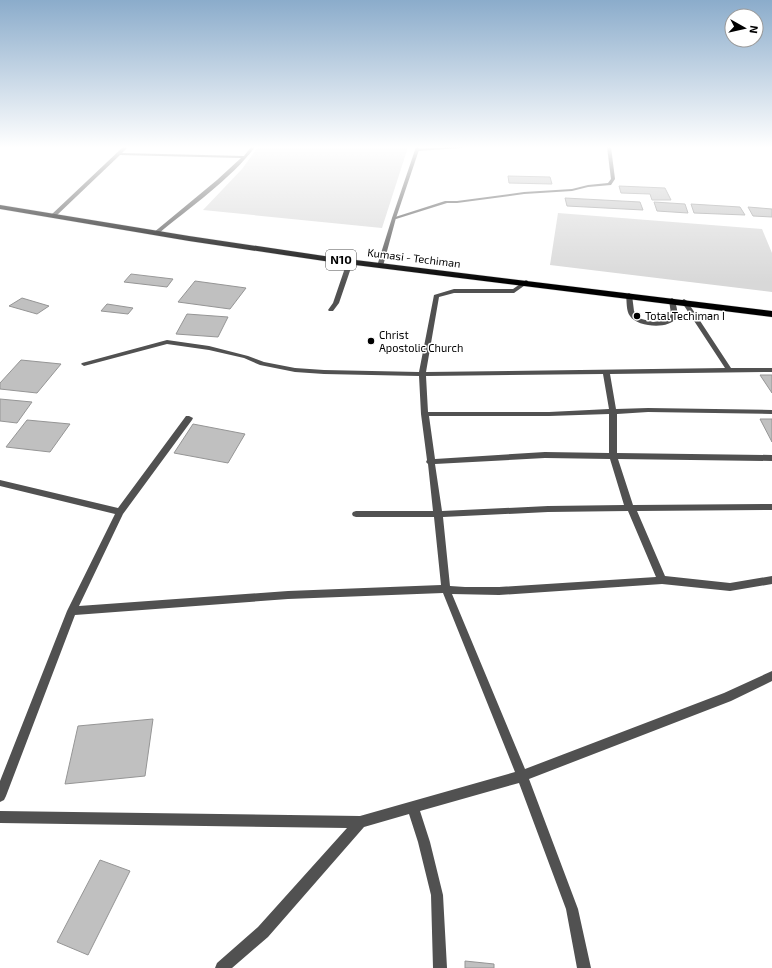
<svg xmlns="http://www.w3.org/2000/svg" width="772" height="968" viewBox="0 0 772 968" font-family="'Exo 2',sans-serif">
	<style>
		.green { fill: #d8d8d8 }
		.building { fill: #c0c0c0; stroke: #959595 }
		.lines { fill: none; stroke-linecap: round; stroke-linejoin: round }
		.trunk-casing { stroke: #dbdbdb; stroke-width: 1 }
		.service { fill: #515151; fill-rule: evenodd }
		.minor { fill: #515151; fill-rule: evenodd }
		.trunk { fill: #000; fill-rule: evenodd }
		.poi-dot { fill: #000; stroke: #fff; stroke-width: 1.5 }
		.labels { text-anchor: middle; stroke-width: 3; stroke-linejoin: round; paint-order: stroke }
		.far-street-label { font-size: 11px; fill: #000; stroke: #fff }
		.far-poi-label { font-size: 11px; fill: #000; stroke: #fff; text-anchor: start }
		.shield { fill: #fff; stroke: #4c4c4c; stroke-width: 1 }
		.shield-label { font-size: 12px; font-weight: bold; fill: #000 }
	</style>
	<rect width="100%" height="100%" fill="#fff"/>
	<path class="green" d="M258,147h150l-26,81 -179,-18 39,-41z
		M558,213l204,16 10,24v39l-222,-27z"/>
	<path class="building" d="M508,176l42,1 2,7 -43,-1z
		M619,186l46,2 6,12h-19l-2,-6 -29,-1z
		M565,198l75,4 3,8 -76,-4z
		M654,202l31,2 3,9 -31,-2z
		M691,204l49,3 5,8 -51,-2z
		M748,207l24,2v8l-19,-1z
		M131,274l42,5 -6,8 -43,-5z
		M195,281l51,7 -16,21 -52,-7z
		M22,298l27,8 -12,8 -28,-8z
		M107,304l26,4 -5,6 -27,-3z
		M187,314l41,3 -10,20 -42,-3z
		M21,360l40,4 -24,29 -37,-4v-6z
		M760,375h12v18z
		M0,399l32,3 -15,21 -17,-2z
		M760,419h12v23z
		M27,420l43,4 -20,28 -44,-5z
		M193,424l52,10 -17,29 -54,-10z
		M153,719l-8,57 -80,8 13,-58z
		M100,860l30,11 -42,84 -31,-13z
		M465,961l29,3v4h-29z"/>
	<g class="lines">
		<g class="trunk-casing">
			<path id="trunk" d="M0,205l189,31 142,21 441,54v6l-441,-55 -142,-21 -189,-32z"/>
		</g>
		<path class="service" d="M447,147h28l-58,4 -2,-1 2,-1z
			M607,147h4l4,32 -4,6 -23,2 -16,4 -48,3 -67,9h-10l-51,16 -4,-1 53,-17h12l67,-9 48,-3 16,-4 20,-2 3,-4z
			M629,293l3,2 2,16 4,7 15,4 15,-2 3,-6 -2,-14 3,-2 3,2c1,6 4,13 1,18 -7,12 -39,9 -46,-2 -4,-5 -3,-14 -4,-21z"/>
		<path class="minor" d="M123,147h5l-6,6 122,3 7,-9h4c-24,32 -66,61 -97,87l-5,-1 64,-53 24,-22 -121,-3 -65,62h-4v-2z
			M416,147h4l-24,71 -13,48 -5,1 -1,-1 15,-48z
			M350,260l3,2 -14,41 -6,8h-4l-1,-1 5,-7 14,-41z
			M526,280l2,1v2l-14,10h-60l-15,4 -13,75 299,-4 -44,-67 3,-2 3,2 44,67h41v4l-162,2 6,35 32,-1 124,2v4l-124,-2 -31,2v39l155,2v6l-154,-2 15,46 139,-1v6l-135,1 28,65 65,7 42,-7v8l-42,7 -68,-7 -163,11 -47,-1 73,175 199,-76 48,-22v10l-41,20 -202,78 49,130 13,59h-14l-11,-59 -47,-126 -99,28 10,31 13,53 4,73h-14l-2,-73 -13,-53 -9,-28 -45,13 -96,110 -36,31h-17l2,-5 41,-36 89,-99 -347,-5v-12l360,5 155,-44 -72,-179 -155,6 -213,16 -69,181 -2,4 -4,2v-21l67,-170 48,-97 -115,-28v-6l118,28 68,-92h3l4,2 -1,2 -69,94 -44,92 209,-15 153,-6 -7,-68h-78l-3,-1 -1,-2 1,-2 3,-1h77l-5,-47 -2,-2 1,-2 -6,-46 -2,-38 -95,-2 -29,-2 -35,-7 -16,-7 -35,-8 -42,-6 -83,22 -3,-2 1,-1 85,-23 42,6 39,10 16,6 31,6 29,2 95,2 15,-77 20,-6h59zM603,374l6,35 -60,3h-121l-2,-36zM609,414v39l-64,-1 -110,7 -6,-43h120zM545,458l65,1 14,46 -76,1 -106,5 -7,-47zM628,511l28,66 -157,10h-34l-15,-1 -7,-69 105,-5z"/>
		<use href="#trunk" class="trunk"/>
	</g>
	<linearGradient id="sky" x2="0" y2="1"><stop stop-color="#8baccb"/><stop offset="0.52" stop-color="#fff"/><stop offset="1" stop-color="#fff" stop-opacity="0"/></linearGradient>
	<rect width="772" height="283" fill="url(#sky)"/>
	<g class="poi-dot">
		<circle cx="637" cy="316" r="4"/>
		<circle cx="371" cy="341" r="4"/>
	</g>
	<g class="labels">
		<g class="far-street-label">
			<text transform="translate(414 258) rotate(7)" y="4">Kumasi - Techiman</text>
		</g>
		<g class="far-poi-label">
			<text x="645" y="320">Total Techiman I</text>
			<text x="379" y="339">Christ<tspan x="379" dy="13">Apostolic Church</tspan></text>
		</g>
		<rect class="shield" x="326" y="250" width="30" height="20" rx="3"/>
		<g class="shield-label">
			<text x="341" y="264">N10</text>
		</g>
	</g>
	<g transform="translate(744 28) rotate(98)"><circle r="19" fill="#ffffff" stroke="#999999"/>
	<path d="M0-3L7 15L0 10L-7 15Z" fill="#000000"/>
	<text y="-6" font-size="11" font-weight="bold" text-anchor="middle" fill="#000000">N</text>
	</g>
</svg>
